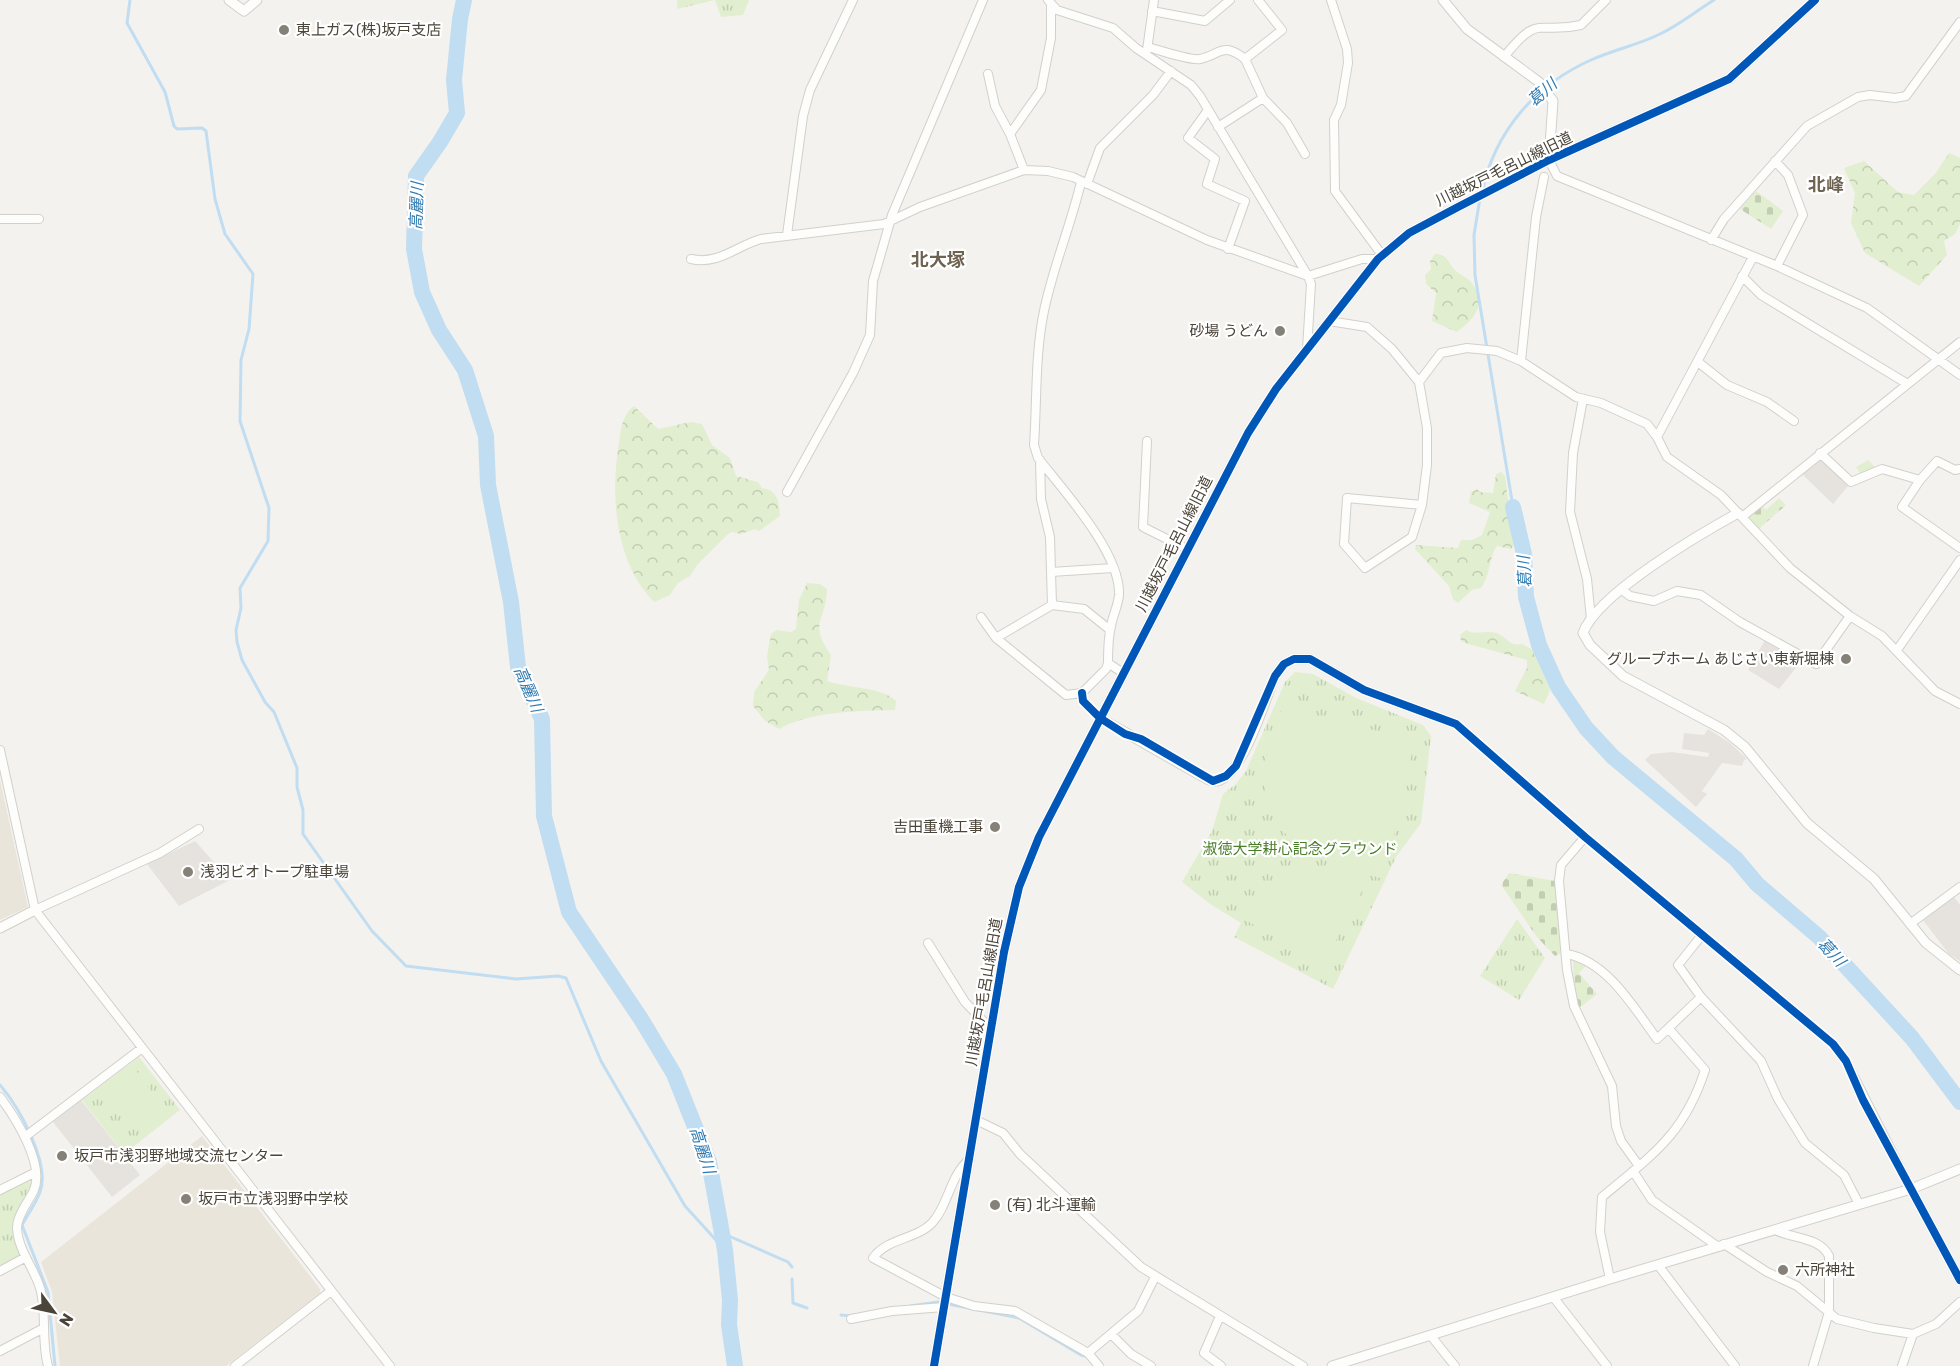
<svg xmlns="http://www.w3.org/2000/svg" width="1960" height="1366" viewBox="0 0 1960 1366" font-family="Rubik,'Noto Sans JP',sans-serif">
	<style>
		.education { fill: #eae5da }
		.grass { fill: url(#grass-tufts) }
		.forest { fill: url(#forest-crowns) }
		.cemetery { fill: url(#cemetery-stones) }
		.garden { fill: #e1eecf }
		.parking { fill: #e6e3df }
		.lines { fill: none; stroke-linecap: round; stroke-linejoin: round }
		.stream { stroke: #c0ddf1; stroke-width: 3 }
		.river { stroke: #c0ddf1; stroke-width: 16 }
		.minor-casing { stroke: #d2d0cb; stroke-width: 10 }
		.tertiary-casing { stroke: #d2d0cb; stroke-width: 11 }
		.minor { stroke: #fdfdfc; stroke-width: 8 }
		.tertiary { stroke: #fdfdfc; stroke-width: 9 }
		.cycleway-casing { stroke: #fff; stroke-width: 11 }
		.cycleway { stroke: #0057b8; stroke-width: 8 }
		.poi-dot { fill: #868178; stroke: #fff; stroke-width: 2 }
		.labels { text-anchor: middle; stroke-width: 4.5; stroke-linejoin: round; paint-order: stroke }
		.poi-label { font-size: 15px; fill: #4b4439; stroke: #fff; text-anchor: start }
		.street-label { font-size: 15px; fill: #4b4439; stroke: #fff }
		.park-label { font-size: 15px; fill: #4a7f2a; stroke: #fff }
		.water-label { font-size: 16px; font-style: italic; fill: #2e7ab2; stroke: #fff }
		.quarter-label { font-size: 18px; font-weight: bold; fill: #6e6250; stroke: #fff }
	</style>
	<defs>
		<pattern id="grass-tufts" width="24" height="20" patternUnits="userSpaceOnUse" patternTransform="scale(1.5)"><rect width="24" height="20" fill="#e1eecf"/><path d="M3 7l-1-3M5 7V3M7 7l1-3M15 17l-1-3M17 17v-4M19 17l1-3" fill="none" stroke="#c3cdb2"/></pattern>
		<pattern id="forest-crowns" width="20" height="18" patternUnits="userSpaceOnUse" patternTransform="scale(1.5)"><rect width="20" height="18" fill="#e1eecf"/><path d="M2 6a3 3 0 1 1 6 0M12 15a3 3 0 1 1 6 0" fill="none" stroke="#c3cdb2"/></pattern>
		<pattern id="cemetery-stones" width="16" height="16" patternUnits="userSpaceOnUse" patternTransform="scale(1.5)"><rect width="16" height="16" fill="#e1eecf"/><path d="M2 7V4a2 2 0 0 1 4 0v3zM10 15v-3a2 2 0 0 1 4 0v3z" fill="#c3cdb2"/></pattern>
	</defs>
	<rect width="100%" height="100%" fill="#f4f2ee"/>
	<path class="education" d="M0,780l28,127 -28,13z
		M202,1136l118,153v4l-94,73h-166l-8,-74 -11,-30z"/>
	<path class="grass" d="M677,0h72l-6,15 -22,2 -6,-17 -38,9z
		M1295,672l18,2 43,24 67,27 8,11 -10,87 -25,34 -63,132 -99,-52 7,-14 -31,-19 -28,-22 30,-51 11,-37 13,-10 10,-13 39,-89z
		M1517,919l28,39 -26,42 -39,-24z
		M139,1057l41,53 -56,44 -42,-54z
		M27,1180l4,3v6l-19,37 9,26 -2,4 -19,10v-71z"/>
	<path class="forest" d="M1949,153l11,5v66l-5,10 -11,7 3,14 -28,31 -54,-33 -14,-30 4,-30 -11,-25 20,-7 34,31 16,3 21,-21z
		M1435,254c13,0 12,8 20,16 4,5 11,6 15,11 19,22 5,37 -13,51l-25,-11 4,-28 -10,-9 -1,-9 6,-6 -1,-8z
		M634,406l24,23 33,-7 11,2 10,21 18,13 6,18 22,6 4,6c16,2 17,14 18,28l-21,15 -4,-2 -14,5 -9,-2 -4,2 -31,31 -7,11 -12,7 -8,12 -16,7c-39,-40 -44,-106 -35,-159 2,-14 3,-28 15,-37z
		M1501,472l4,4 9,69 -3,4 -14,-3c-8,10 -6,29 -16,42l-9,2 -14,13 -5,-4 -4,-13 -34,-37 1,-4 42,3 3,-8h11l10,-5 8,-23 -21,-9 2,-11 6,-3 3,3 13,1 3,-19z
		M807,583l13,1 7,5c-1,33 -19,33 4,66l-4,26c19,7 56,6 69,20l-1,9c-36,1 -84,1 -116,19l-14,-8 -12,-15 1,-14 15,-22 -2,-14 4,-22 5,-4 15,2 5,-3 3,-29z
		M1466,630c10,6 19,0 30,3 11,3 12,14 26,11l11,6 17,40 -6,14 -29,-13 12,-23v-8l-62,-17 -4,-2 -1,-6z"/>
	<path class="cemetery" d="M1756,191l27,20 -12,18 -31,-20z
		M1868,460l8,8 -15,7 -5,-8z
		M1779,498l7,7 -27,24 -12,-13 15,-11 4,5z
		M1509,873l46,8 9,71 -9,4 -18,-19 -36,-52z
		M1573,957l14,8 -8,8 18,21 -19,15 -4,-19z"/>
	<path class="garden" d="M1283,708l132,32 -31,139c-61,-18 -128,-36 -119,-114 3,-20 6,-39 18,-57z
		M1330,869l38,11 -43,81 -4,1 -81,-45c23,-31 50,-49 90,-48z
		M133,1067l10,12 -27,20 -9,-12z
		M146,1084l9,12 -26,20 -10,-12z
		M159,1100l9,13 -26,20 -10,-12z"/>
	<path class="parking" d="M1817,459h4l27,27 -15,18 -32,-31z
		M1765,640l38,19 -24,30 -31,-19z
		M1708,729l22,14 17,16 -3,1 -2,6 -20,-3 -20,28 5,3 -11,13 -51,-47 6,-6 21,-2 36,5 1,-4 -27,-4 2,-16 20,2z
		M195,841l35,39 -51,26 -32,-42z
		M1954,897l6,8v56l-11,-7 -26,-34z
		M81,1100l59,75 -28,22 -59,-75z"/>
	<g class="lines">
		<path class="stream" d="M130,0l-3,23 38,69 9,34 3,3 25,-1 4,3 9,68 10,35 28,40 -4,55 -8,31 -1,61 29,87 -1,33 -28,47 1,20 -5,22 1,12 5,18 23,42 9,10 23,56v19l6,23v24l69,97 34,35 110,13 42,-3 8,2 35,83 84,145 40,44
			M1482,192c13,-61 53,-107 109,-132 22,-10 47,-15 69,-26 19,-9 36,-23 54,-34
			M1480,198l-6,37 1,40 38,232
			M0,1085c18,21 51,78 40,107 -4,11 -12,22 -18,33l26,67 7,74
			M722,1233l66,29 4,5
			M792,1279l1,24 14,5
			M910,1306l28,-4 81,16 62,37 8,2
			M841,1315l10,1"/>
		<path class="river" d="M464,0l-4,19 -6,61 3,33 -17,29 -24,34 -2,73 8,43 17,38 26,40 21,66 2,49 23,117 7,65 24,52 2,97 25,96 72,107 33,55 35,88 16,88 5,50 -1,25 6,41
			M1513,507l11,47 2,43 13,48 19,42 28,41 27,29 123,102 21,25 62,53 93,101 48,64"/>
		<g class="minor-casing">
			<path id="minor" d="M1048,0l9,10 56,18 23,20 55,37 9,11 108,180 54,-17h16
				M1331,0l16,49 1,14 -7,42 -7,15 1,71 47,64
				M1152,11l53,10 25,-21
				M1148,47c11,3 42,14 52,12 20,-4 22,-18 45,0l18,39 24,25 18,31
				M1147,50l7,-50
				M1504,57c36,-45 32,-22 77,-32l25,-25
				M1245,59l37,-29 -24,-30
				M988,74l7,32 15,28
				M1208,110l-20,28 27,21 -8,25 38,17 -17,48
				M1218,127l45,-29
				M1549,160l8,16 220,90 90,42 93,67
				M1775,161l13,14 15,40 -26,51
				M1024,170l-14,-36 31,-44 10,-52v-33
				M1081,182c-10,43 -28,85 -37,129 -9,42 -7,91 -10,134l4,13c25,32 83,95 81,137 -1,11 -6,20 -8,31 -3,12 -3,25 -3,37l15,10
				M1087,184l13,-36 53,-53 18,-24
				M0,219h39
				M787,235l16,-119 7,-26 43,-90
				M1711,240l13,-21 83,-93 51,-29 12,-2 25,3 11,-2 54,-74
				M691,259c28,6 45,-13 70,-20l123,-15 36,-17 104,-37 24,1 25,6 134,63 101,36 3,8 -4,65
				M1742,276l19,19 145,88
				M1329,321l38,6 25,22 27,33 8,46v37l-5,40 -10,32 -47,31 -21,-24 3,-46 75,7
				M1521,361l15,-144 8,-40
				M1698,362l29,23 40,17 27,19
				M1419,382l22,-29 26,-5 30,3 24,10 55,36 25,6 46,21 10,13 10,20 54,38 69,73 60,48 32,20 53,55 25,13
				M1583,399l-10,54 -3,59 17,67 4,40
				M1657,437l96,-180
				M1147,441l-4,86 44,22
				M1820,453l31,29 31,-13 38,11 17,-19 18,9 5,-1
				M1040,460l1,39 9,38 2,68
				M1920,480l-18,27 58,41
				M787,492l66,-119 17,-38 3,-54 19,-66 91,-215
				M1742,517l218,-175
				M1051,572l62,-4
				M1622,590l8,6 24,5 23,-10 24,4 39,27 76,42 34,-48
				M981,617l15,21 70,57 16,-2 24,-24 2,-6
				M996,638l56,-33 32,4 26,21
				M1897,650l63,-90
				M1082,693l1,8 17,17
				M1456,724l129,113 248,207 13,17 65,128
				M0,750l35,160 355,456
				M1585,837l-24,28 -2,16 8,89 7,36 38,80 4,40 5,15 18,25
				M35,910l125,-57 39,-24
				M1910,924l50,-37
				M928,943l37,59 26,27
				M1567,954c41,8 67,54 90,85l44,-42 60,64 17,38 27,44 39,32 15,29
				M1701,997l-23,-32 24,-30
				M0,1097c15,20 45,67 34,93 -5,11 -17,25 -17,38 1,22 17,40 23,60 7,23 1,53 8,78
				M976,1120l27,13 17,21 121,113 162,99
				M26,1136l116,-88
				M970,1159c-21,17 -21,46 -38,64 -15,16 -45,15 -59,35l73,39 28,9 41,5 73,42 11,13
				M1633,1171l19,29 65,46
				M0,1190l34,-17
				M1775,1230c18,9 45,7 54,26v56l-16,54
				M1724,1244l43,28 30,14 40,33 37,9 39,6 23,-10 24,-22
				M1658,1265l77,101
				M0,1271l26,-14
				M1610,1279l-10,-47 2,-35c50,-42 82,-62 103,-127l-36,-41
				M1554,1298l53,68
				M1220,1316l-16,37 17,13
				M851,1319l41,-8 52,-4
				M1111,1334l20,20 20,12
				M1431,1336l24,30
				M0,1351l42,-22
				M1088,1353l50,-42 17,-34
				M235,1366l96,-75
				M1902,1366l11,-32"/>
		</g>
		<g class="tertiary-casing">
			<path id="tertiary" d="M229,0l15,11 13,-11
				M1443,0l24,29 72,53 14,19 -4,59
				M1738,513c-38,21 -141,81 -155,120l7,12 33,31 101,54 21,17 62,76 67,56 52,64 34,27
				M1100,718l98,56c7,4 14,9 22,6 24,-9 45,-81 55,-104l9,-12 10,-5h16l54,31 92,34
				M0,928l35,-18
				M1911,1189l49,91
				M934,1366l70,-414 15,-65 20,-50 209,-404 28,-44 102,-130 31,-26 49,-26 91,-47 180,-81 86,-79
				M1332,1366l278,-87 301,-90 49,-20"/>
		</g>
		<use href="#minor" class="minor"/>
		<use href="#tertiary" class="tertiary"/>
		<g class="cycleway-casing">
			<path id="cycleway" d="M1082,693l1,8 17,17 25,16 16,5 72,42 13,-5 10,-10 39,-90 9,-12 10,-5h16l54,31 92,34 129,113 248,207 13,17 17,39 97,180
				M934,1366l70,-414 15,-65 20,-50 209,-404 28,-44 102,-130 31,-26 49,-26 91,-47 180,-81 86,-79"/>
		</g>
		<use href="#cycleway" class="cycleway"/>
	</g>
	<g class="poi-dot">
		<circle cx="284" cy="30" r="6"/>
		<circle cx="1280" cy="331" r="6"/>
		<circle cx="1846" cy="659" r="6"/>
		<circle cx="995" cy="827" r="6"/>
		<circle cx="188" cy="872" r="6"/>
		<circle cx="62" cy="1156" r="6"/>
		<circle cx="186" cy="1199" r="6"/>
		<circle cx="995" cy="1205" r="6"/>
		<circle cx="1783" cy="1270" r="6"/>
	</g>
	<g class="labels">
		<g class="poi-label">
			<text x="296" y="35">東上ガス(株)坂戸支店</text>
			<text x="1268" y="336" text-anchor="end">砂場 うどん</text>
			<text x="1834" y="664" text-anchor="end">グループホーム あじさい東新堀棟</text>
			<text x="983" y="832" text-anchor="end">吉田重機工事</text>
			<text x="200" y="877">浅羽ビオトープ駐車場</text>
			<text x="74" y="1161">坂戸市浅羽野地域交流センター</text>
			<text x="198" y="1204">坂戸市立浅羽野中学校</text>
			<text x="1007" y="1210">(有) 北斗運輸</text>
			<text x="1795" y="1275">六所神社</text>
		</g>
		<g class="street-label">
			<text transform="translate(1504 169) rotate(-26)" y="5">川越坂戸毛呂山線旧道</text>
			<text transform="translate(1174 544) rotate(-63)" y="5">川越坂戸毛呂山線旧道</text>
			<text transform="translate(984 992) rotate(-80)" y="5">川越坂戸毛呂山線旧道</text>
		</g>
		<g class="park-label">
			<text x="1300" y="854">淑徳大学耕心記念グラウンド</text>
		</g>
		<g class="water-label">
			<text transform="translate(1542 92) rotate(-41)" y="6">葛川</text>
			<text transform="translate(416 206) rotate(-88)" y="6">高麗川</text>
			<text transform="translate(1524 572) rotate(-94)" y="6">葛川</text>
			<text transform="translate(529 689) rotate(67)" y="6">高麗川</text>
			<text transform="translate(1832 952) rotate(47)" y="6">葛川</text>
			<text transform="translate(703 1150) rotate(72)" y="6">高麗川</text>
		</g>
		<g class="quarter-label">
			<text x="1826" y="191">北峰</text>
			<text x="938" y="266">北大塚</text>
		</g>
	</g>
	<g transform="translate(54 1312) rotate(123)" stroke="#ffffff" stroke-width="4.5" paint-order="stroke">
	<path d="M0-4.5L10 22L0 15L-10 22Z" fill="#4b4439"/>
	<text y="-9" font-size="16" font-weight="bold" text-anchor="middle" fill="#4b4439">N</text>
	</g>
</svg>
